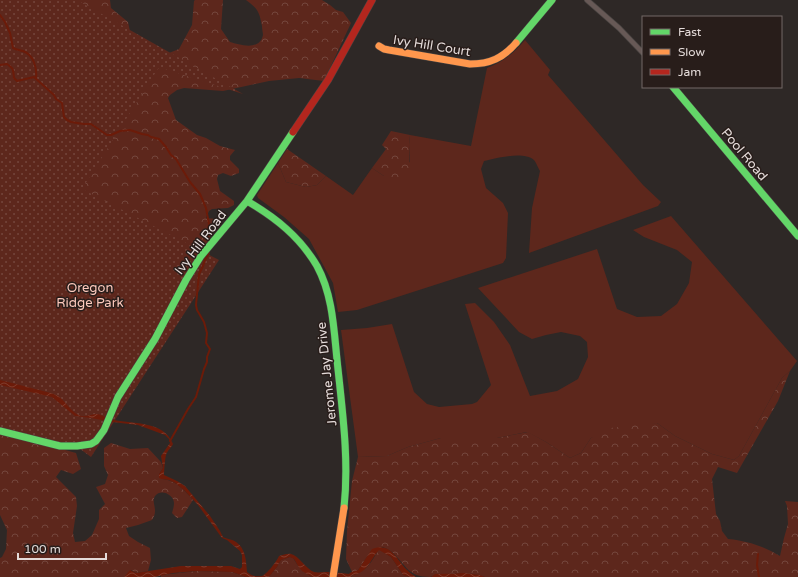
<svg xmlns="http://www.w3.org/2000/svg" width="798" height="577" viewBox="0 0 798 577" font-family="'Varela Round',sans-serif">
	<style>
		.grass { fill: #5d271c }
		.forest { fill: url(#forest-crowns) }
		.park { fill: url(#park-dots) }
		.water { fill: url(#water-waves) }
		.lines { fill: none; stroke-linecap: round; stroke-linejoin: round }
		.stream { stroke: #6c1b09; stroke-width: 2 }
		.street-casing { stroke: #4a4543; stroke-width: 6 }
		.fast-casing { stroke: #4a4543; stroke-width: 8 }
		.slow-casing { stroke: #4a4543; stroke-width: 8 }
		.jam-casing { stroke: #4a4543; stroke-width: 8 }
		.street { stroke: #675956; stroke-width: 4.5 }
		.fast { stroke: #63d668; stroke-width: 7 }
		.slow { stroke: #ff974d; stroke-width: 7 }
		.jam { stroke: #b3261e; stroke-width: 7 }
		.labels { text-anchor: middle; stroke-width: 3; stroke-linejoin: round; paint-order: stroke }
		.street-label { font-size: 13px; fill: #e4dbd9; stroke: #281d1a }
		.park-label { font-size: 13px; fill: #fdc9bc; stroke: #281d1a }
	</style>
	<defs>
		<pattern id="forest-crowns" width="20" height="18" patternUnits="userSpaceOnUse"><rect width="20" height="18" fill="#5d271c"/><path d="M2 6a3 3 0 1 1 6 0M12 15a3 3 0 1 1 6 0" fill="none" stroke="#74463c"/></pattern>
		<pattern id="park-dots" width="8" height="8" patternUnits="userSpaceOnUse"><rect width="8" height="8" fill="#5d271c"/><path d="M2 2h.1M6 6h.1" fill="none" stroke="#74463c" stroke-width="1.8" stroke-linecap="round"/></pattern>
		<pattern id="water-waves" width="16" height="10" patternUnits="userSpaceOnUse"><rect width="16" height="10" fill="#6c1b09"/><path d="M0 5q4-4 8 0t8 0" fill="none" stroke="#813c2c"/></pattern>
	</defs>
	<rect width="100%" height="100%" fill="#2e2826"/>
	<path class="grass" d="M525,40l25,30 -2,5 95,110 18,17 -3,4 -129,47 3,-45 8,-37c-2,-3 -4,-9 -6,-11 -11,-9 -37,-2 -50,1l-3,8 5,19 17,15 5,10 -2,45 -3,5 -146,47 -19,2 -5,-29 -24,-44 -25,-22 -26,-19 -1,-3 21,-32 8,19 20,5 11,-2 9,-9 27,19 19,-27 12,8 26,-14 -1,-17 1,-10 61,11 16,-78c16,-6 27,-15 38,-28z
		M671,216l126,145 -7,10 -8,7 -43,78 -5,4 -22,-6 -37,-18 -18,-13 -66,15 -10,15 -11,5 -24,-16 -19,-10 -30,6h-56l-33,9 -21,9 -29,1 -17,-127 26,-2 25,-4 22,68 13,12 12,3 33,-3 5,-2 14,-17 -26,-81 10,-1 19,19 16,23 20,51 27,-5 21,-12 10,-22 -1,-15 -7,-6 -19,-4 -15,3 -14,4 -13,-7 -41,-44 119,-39 20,60 20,8 24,-1 16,-12 12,-21 3,-21 -15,-12 -33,-13 -11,-7z"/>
	<path class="forest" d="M0,0h110l1,8 17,14 4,19 27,16 20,-8 13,-24 2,-24 1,-1h28l-2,29 9,13c10,3 30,9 33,-7 0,-2 -1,-6 -1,-9 -3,-15 -4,-17 -16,-26h76l8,5 6,5 7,2 8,11 -27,58 -25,-3 -30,3 -46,10 -39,-3 -7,2 -7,5 -2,3 8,22 21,15 9,3 14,8 15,4 -5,6v4l9,9v4l-8,3 -8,-3 -5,2 -1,4 3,12 14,10v4l-6,3 -16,1 -3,2 -3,7 10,1 -1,4 -7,2 2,13 -30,43 -38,72z
		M391,131l19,4 -1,10 1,31 -7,5 -19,-5 -12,-8 14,-19 -4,-4z
		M287,149l39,27 -9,9 -11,2 -20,-5 -8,-19z
		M790,371l-12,30 -41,72 -19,-6 -6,12 4,35 4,7 2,10 6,8c20,2 35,7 52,17l4,-18 4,-14 -1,-18 -2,-5 13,1v75h-313c-15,-6 -31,-3 -47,-3 -3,0 -5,2 -8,3 -22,0 -24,-12 -36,-23 -2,-3 -7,-5 -11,-7l-12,4 -13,19 -2,2h-4l-6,-13 1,-28 5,-50 6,-24 29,-1 21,-9 33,-9h56l31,-6 18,10 24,16 11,-5 10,-15 20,-10 30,-4 16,-1 18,13 37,18 22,6 5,-4 43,-78z
		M0,432l76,21 5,16 -8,5 -12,-4 -5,7 20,20 1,9 -4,27 2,9 10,-1 7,-6 7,-16v-9l6,-6 -9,-17 9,-3 3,-9 -4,-9v-18l7,-5 19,6 18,-1 13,14 2,6 -4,6 3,5c14,1 22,11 31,21l-11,17 -5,1 -5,-5c1,-3 2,-7 2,-10 0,-8 -13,-15 -19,-7 -3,5 0,9 0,15 0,3 -1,6 -3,9l-14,5 -12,3 3,8 9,6 12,6 1,12 -3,11 -12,2 -5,-3 -7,7h-124v-19l2,-1 4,-8 1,-19 -7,-15z
		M378,550h2l11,7 12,18 7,2h-59l1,-2c13,-2 21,-14 26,-25z
		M290,557l3,1 5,8 12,10 2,1h-43l8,-10 4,-7z
		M197,571l35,1 14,5h-85v-2z"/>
	<path class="park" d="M0,0h77l166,94 -84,-27 -77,122 137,71 -128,197 -19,-14h-12l-60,-15z"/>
	<path class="water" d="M0,380c12,3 24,6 35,9 7,2 14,3 21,6 10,5 15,19 26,21 5,1 10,-2 15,-2 3,0 12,5 17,6 20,4 50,1 59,24 -2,4 -6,7 -7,11 -1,3 -2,18 -2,20l13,6 8,5 25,30 10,15 3,6c4,2 9,2 13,5 10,7 10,19 11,30 4,4 11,5 15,4 5,-2 15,-15 17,-20 4,-1 9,-3 12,-2 7,1 15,15 23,18 4,1 8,0 12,0 8,0 16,1 23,2 2,-3 6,-2 9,-4l14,-21c18,-7 24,9 34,20 3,3 7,6 10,8h-6l-7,-2 -12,-18 -12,-7c-8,9 -12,24 -27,25l-1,2h-39l-10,-6 -4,-5 -4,-7 -4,-2 -9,3 -4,7 -8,10h-23l-14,-5 -35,-1 -24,2 -18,4h-31l6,-7 6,3 45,-7h50l9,3 2,-2v-12l-2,-4 -13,-11 -5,-2 -24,-33 -14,-15 -9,-7 -6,-3 -7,-1 -3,-1v-4l4,-6 -2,-12 9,-13 -1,-4 -4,-4 -27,-10 -26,-3 -21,-4 -16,-2 -23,-19 -52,-12z
		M465,573l15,2 5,2h-54l4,-3h3z"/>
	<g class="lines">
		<path class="stream" d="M0,15l5,7 5,11 3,15c4,2 7,2 10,3 11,4 14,17 13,27
			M0,65l7,-1c7,5 6,5 7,14l3,3 17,-4 20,18 2,4 6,4 2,14 3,3 4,2 13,2h7l16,11h4l9,-4 10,-1 12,4 6,1 3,2 8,2 7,8 5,8 5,4 14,23 10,12 6,14 3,16 -2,10 2,6
			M170,441l18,-32 8,-12 8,-28 3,-7v-5l3,-8 -4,-6 1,-10 -3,-11 -7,-12 -1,-5 3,-31 4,-8 2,-6 4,-7
			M758,554l-1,11 2,12"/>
		<g class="street-casing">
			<path id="street" d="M587,0l32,28 24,25"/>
		</g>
		<g class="fast-casing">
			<path id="fast" d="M516,43l36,-43
				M673,87l125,149
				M247,201c29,17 53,36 70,65 17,31 17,69 21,103 5,47 11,93 6,139
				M0,431l60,15h17l14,-2 5,-3 8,-11 14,-33 37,-58 31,-59 15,-24 46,-55 46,-69"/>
		</g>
		<g class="slow-casing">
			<path id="slow" d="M379,46l5,3 5,1 81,14c20,0 33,-6 46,-21
				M333,577l11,-69"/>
		</g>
		<g class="jam-casing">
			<path id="jam" d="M293,132l35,-52 44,-80"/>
		</g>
		<use href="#street" class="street"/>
		<use href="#fast" class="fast"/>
		<use href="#slow" class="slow"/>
		<use href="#jam" class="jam"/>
	</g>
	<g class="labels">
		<g class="street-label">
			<text transform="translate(432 45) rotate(9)" y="5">Ivy Hill Court</text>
			<text transform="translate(745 154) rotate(50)" y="5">Pool Road</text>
			<text transform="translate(200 242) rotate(-53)" y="5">Ivy Hill Road</text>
			<text transform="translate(326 374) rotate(-96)" y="5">Jerome Jay Drive</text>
		</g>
		<g class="park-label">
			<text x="90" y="292">Oregon<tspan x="90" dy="15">Ridge Park</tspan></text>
		</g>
	</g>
	<rect x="642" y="16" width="140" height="72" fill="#281d1a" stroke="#736966"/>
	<rect x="650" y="29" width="20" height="6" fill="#63d668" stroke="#736966"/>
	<text x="678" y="36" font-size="12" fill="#e4dbd9">Fast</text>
	<rect x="650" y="49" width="20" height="6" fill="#ff974d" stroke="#736966"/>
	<text x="678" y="56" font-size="12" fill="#e4dbd9">Slow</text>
	<rect x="650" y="69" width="20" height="6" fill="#b3261e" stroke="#736966"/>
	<text x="678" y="76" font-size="12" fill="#e4dbd9">Jam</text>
	<path d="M18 553v6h88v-6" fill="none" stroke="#e4dbd9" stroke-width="2"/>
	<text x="24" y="553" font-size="12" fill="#e4dbd9" stroke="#281d1a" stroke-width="3" paint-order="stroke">100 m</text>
</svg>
